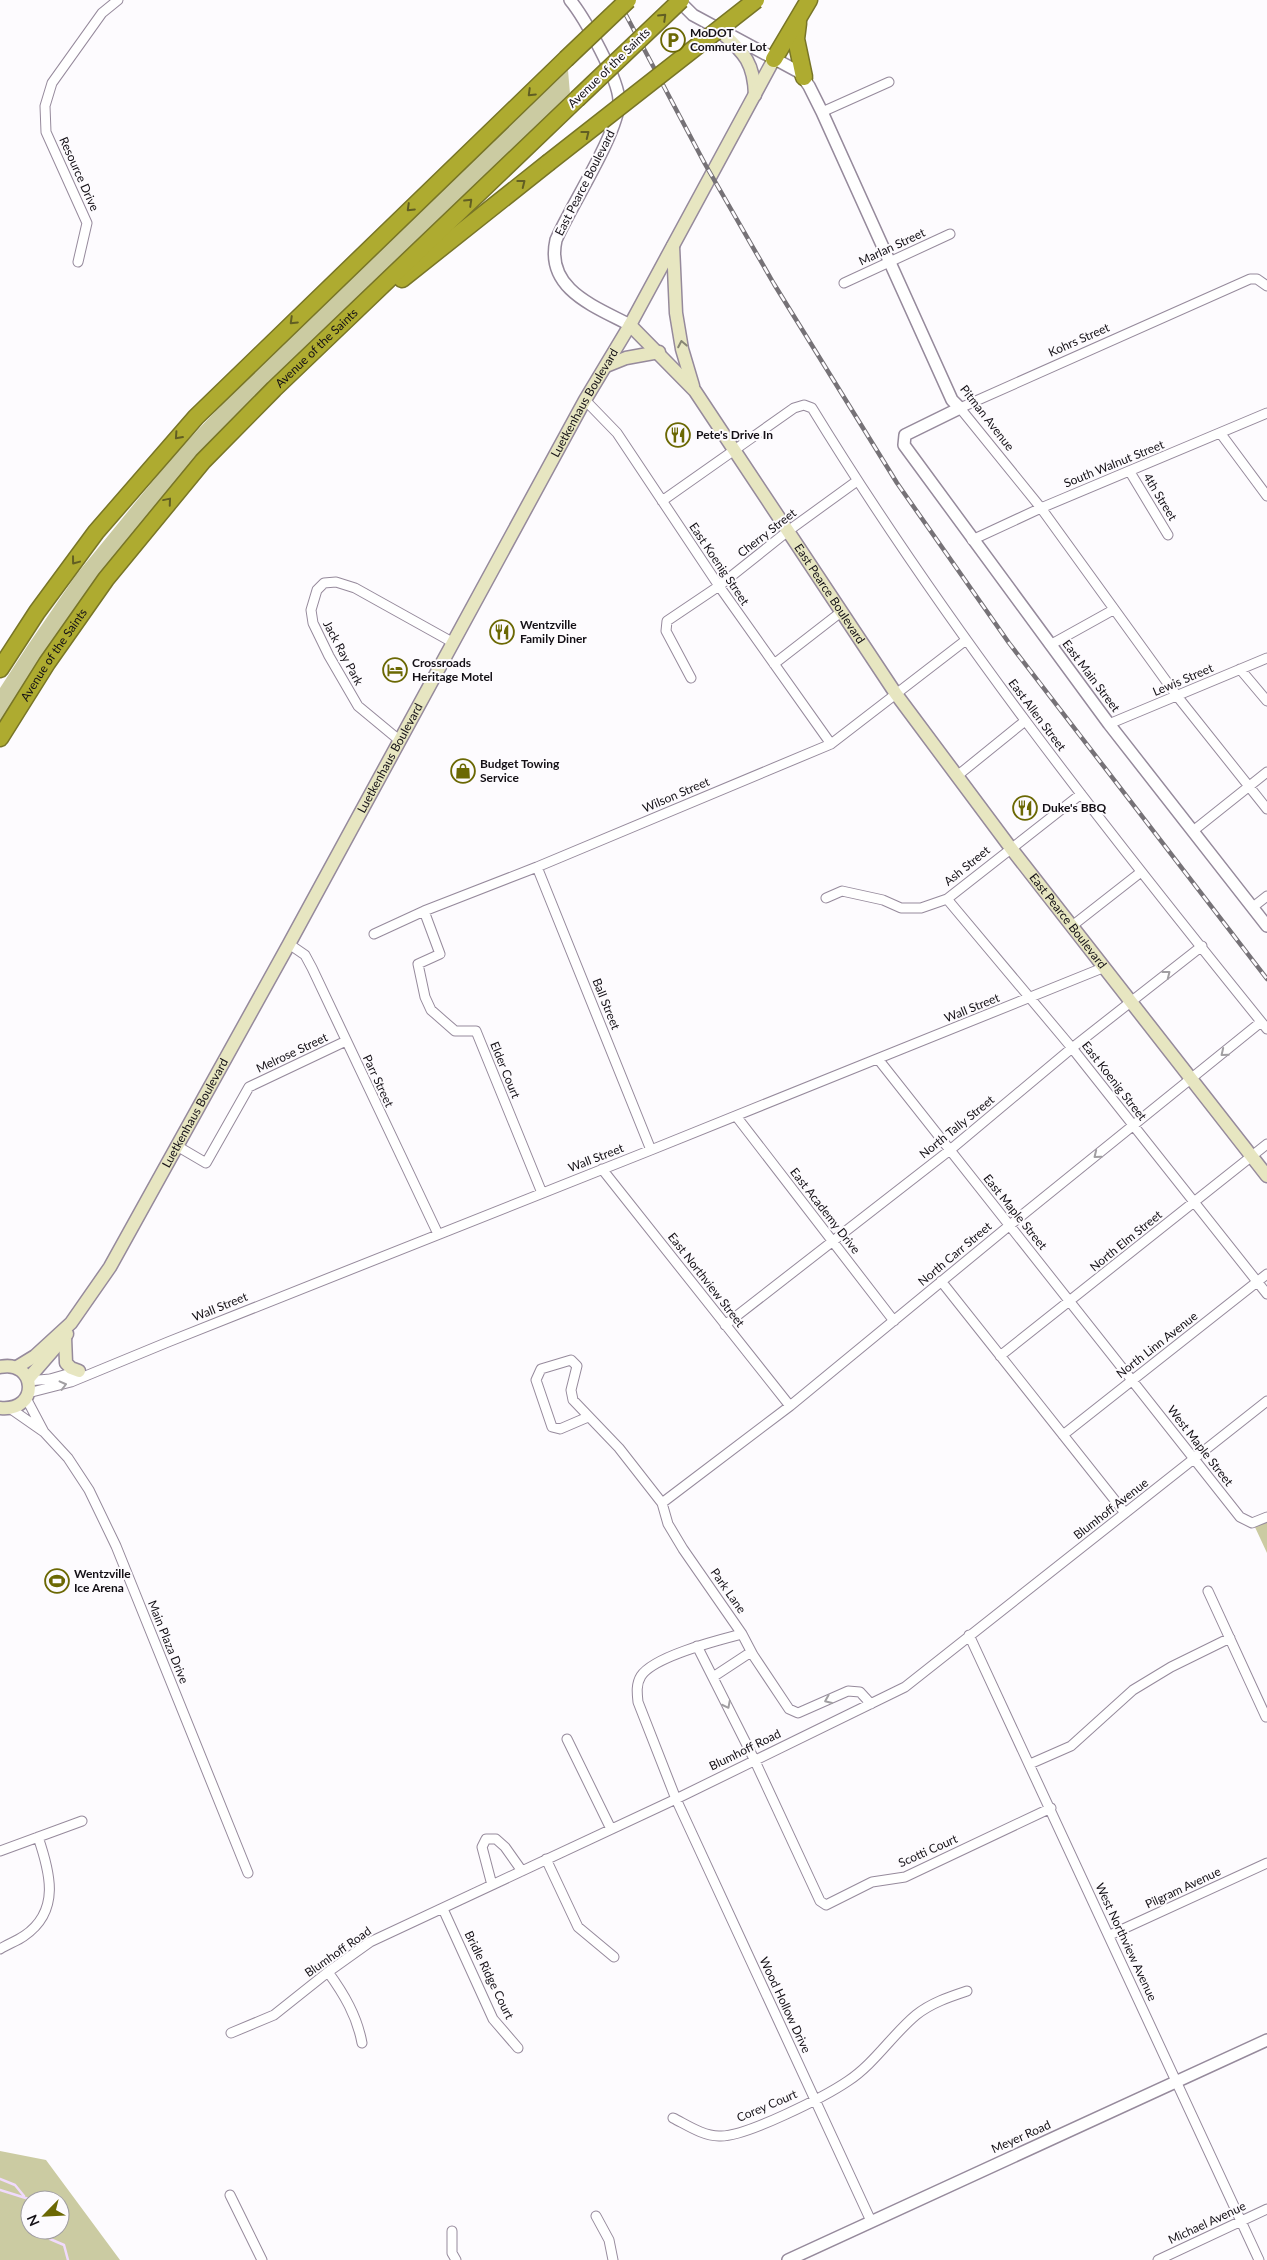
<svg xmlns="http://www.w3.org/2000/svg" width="1267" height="2260" viewBox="0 0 1267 2260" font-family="Lato,sans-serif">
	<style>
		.green { fill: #cbcba2; fill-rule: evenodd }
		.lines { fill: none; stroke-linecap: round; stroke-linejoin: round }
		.stream { stroke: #f0dafc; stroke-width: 2.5 }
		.minor-casing { stroke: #968a9c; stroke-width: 11 }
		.tertiary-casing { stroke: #968a9c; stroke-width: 14 }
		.secondary-casing { stroke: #968a9c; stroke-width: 15 }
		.motorway-casing { stroke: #787527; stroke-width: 19 }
		.minor { stroke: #fff; stroke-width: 9 }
		.tertiary { stroke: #fff; stroke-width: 11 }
		.secondary { stroke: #e7e6c1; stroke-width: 12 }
		.motorway { stroke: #aeab30; stroke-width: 16 }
		.rail-casing { stroke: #767277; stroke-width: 4.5 }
		.rail { stroke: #fdfbfe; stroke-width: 2.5; stroke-dasharray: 8; stroke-linecap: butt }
		.motorway-bridge-casing { stroke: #787527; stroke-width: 19; stroke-linecap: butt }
		.motorway-bridge { stroke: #aeab30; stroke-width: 16 }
		.oneway { stroke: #615e23 }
		.oneway2 { stroke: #888674 }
		.oneway3 { stroke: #a19fa2 }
		.labels { text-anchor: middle; stroke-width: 4; stroke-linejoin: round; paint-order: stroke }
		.poi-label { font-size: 12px; font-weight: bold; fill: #141016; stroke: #fdfbfe; text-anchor: start }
		.street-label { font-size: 12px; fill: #141016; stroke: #fdfbfe }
	</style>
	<rect width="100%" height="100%" fill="#fdfbfe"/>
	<path class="green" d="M568,70l2,24 -134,128 -240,237 -40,46 -58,73 -98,148v-38l28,-43 48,-70 99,-121 53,-56 110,-108z
		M1267,1520v33l-13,-28z
		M0,2151l46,9 74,100h-120zM30,2200h30v30h-30z"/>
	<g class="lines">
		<path class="stream" d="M0,2179l15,6 9,11
			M0,2190l32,10
			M44,2230l6,9 14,6 4,15"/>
		<g class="minor-casing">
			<path id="minor" d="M822,112l67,-30
				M78,262l9,-39 -41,-91 -1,-26 7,-23 50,-70 16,-13
				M844,283l106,-49
				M1267,286l-10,-7h-7l-290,129 81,100 136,188 90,113
				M585,400l32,33 102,153 112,158
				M1221,434l46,62
				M1130,472l38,63
				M662,501l132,-93 10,-3 8,3c134,219 294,422 455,621
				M972,540l69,-32 226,-95
				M1050,645l63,-35
				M774,664l67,-52
				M1240,669l27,32
				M691,678l-25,-47 1,-10 52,-35 69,-55 69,-50
				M1109,724l158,-66
				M399,740l-41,-34 -29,-50 -16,-33 -2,-13 6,-20 7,-7 12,-1 19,6 97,54
				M957,776l68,-55
				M1193,831l74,-59
				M537,867l114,283
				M826,898l16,-7 41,9 18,8h20l26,-9 134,-105
				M947,899l125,149 195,246
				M1253,907l14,-11
				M424,911l16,43 -22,10 7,33 6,13 24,21h21l66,162
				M1072,926l69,-54
				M374,934l50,-23 113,-44 294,-123 135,-104
				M289,944l16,11 7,13 126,266
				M878,1059l362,458 12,6 15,-6
				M736,1116l158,205
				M177,1146l29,17 43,-76 97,-46
				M602,1169l188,237
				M941,1281l184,232
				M725,1325l225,-175 122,-102 130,-102
				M1000,1356l267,-212
				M28,1381l22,-2 28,-8
				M28,1393l43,-11 97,-40 483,-192 454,-183
				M26,1398l18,34
				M11,1409l33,23 24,26 21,32 27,56 132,327
				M588,1417l-28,12 -8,-2 -16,-47 5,-11 30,-9 6,6 -6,24 2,10 46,48 43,55 6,21 15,25 59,85 11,21 36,54 9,4 50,-22 12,1 11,12
				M1063,1435l204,-161
				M662,1503l128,-97 220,-181 251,-203
				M1208,1591l58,126
				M742,1634c-23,6 -88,22 -101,42 -5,8 -4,17 -3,26l38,97 195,422
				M969,1635l290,625
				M697,1646l57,113 66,142 6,4 46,-23 33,-5 146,-69
				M713,1677l38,-25
				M567,1739l44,90
				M1030,1764l41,-18 62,-56 38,-23 59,-29
				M0,1851l82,-30
				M546,1859l32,68 36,30
				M492,1885l-10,-38 4,-8h10l9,8 17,24
				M443,1909l50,110 25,29
				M1110,1935l157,-72
				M0,1949c8,-5 17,-8 24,-13 37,-25 26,-64 14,-99
				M328,1972c16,22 29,44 34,71
				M231,2033l43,-18 54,-43 42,-30 306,-143 229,-112 362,-286
				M673,2118c14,7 30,18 46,18 25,2 107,-40 129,-55 26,-17 44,-46 68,-66 15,-12 33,-18 51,-24
				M230,2195l32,65
				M596,2216l13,24 4,20
				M452,2231v22l4,7
				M1158,2260l109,-51"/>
		</g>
		<g class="tertiary-casing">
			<path id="tertiary" d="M570,0c14,17 50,81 49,102 -1,32 -49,105 -63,138 -11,49 38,66 74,85
				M678,0l15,15 106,57 10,14 13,26 130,288 8,8 -55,27 -1,10 205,279 158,202
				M788,2260l479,-220"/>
		</g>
		<g class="secondary-casing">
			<g id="secondary">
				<path d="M722,33c23,20 32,31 33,62"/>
				<path d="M673,246l3,67 6,36 11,37"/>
				<path id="s1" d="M630,325l65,66 201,303 114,153 257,329"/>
				<path d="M606,366l20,-8 33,-6"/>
				<path d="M65,1337l1,26 5,5 8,3"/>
				<path d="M0,1367c36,-8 41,45 0,41"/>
				<path id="s2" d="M17,1367l18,-11 36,-33 39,-56 179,-323 296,-544 45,-75 144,-266"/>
				<path d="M28,1379l39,-45"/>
			</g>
		</g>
		<g class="motorway-casing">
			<g id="motorway">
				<path d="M798,23l-2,16 8,38"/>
				<path d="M774,59l35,-59"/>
				<path d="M402,279l146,-116"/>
				<path d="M0,669l37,-57 59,-80 100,-115 370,-358"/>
				<path id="s3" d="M0,738l47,-75 59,-84 97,-118 71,-72 303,-290"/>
			</g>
		</g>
		<use href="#minor" class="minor"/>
		<use href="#tertiary" class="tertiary"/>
		<use href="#secondary" class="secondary"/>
		<use href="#motorway" class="motorway"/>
		<g class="rail-casing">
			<path id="rail" d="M618,0l87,164 69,120 123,199 112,160 258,336"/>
		</g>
		<use href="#rail" class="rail"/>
		<g class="motorway-bridge-casing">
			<path id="motorway-bridge" d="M566,59l62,-59
				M577,99l104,-99
				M548,163l208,-163"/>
		</g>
		<use href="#motorway-bridge" class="motorway-bridge"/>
	</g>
	<defs><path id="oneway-chevron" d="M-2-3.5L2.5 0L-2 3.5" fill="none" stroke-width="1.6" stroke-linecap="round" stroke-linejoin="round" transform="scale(1.25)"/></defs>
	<g class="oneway">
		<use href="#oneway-chevron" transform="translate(663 17) rotate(-44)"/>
		<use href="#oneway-chevron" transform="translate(531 93) rotate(136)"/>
		<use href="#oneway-chevron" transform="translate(586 134) rotate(-38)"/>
		<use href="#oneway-chevron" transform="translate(522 183) rotate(-38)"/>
		<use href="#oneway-chevron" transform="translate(469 202) rotate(-44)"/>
		<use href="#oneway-chevron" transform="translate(410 208) rotate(136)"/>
		<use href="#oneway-chevron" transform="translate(293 321) rotate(136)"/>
		<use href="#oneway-chevron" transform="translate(178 436) rotate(132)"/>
		<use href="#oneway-chevron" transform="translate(168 501) rotate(-50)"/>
		<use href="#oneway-chevron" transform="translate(75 561) rotate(127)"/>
	</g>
	<use class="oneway2" href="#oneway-chevron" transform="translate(682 344) rotate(-101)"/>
	<g class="oneway3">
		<use href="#oneway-chevron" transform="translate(1167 974) rotate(-38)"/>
		<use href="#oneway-chevron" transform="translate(1224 1053) rotate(141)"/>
		<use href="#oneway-chevron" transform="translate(1097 1155) rotate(141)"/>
		<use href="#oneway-chevron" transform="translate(63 1385) rotate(-14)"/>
		<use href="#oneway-chevron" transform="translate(828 1700) rotate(157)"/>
		<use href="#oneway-chevron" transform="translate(727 1705) rotate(63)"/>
	</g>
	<defs>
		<g id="parking-ring" transform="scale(1.25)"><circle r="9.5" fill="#fdfbfe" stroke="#6b6803" stroke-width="1.5"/><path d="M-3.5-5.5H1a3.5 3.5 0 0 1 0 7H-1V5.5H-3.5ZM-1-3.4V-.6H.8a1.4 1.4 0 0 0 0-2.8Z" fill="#6b6803"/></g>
		<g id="restaurant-ring" transform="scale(1.25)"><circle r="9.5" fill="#fdfbfe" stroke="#6b6803" stroke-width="1.5"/><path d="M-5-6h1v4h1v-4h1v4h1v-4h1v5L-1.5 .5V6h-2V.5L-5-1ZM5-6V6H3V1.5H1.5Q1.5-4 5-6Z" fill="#6b6803"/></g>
		<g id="hotel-ring" transform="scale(1.25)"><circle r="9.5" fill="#fdfbfe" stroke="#6b6803" stroke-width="1.5"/><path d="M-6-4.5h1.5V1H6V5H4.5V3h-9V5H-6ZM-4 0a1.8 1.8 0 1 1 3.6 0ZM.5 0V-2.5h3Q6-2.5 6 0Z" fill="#6b6803"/></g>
		<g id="shop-ring" transform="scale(1.25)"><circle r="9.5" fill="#fdfbfe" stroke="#6b6803" stroke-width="1.5"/><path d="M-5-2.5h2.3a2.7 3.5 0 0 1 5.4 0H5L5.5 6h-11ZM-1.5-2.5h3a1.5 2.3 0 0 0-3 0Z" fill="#6b6803"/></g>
		<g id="stadium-ring" transform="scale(1.25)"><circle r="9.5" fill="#fdfbfe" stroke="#6b6803" stroke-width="1.5"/><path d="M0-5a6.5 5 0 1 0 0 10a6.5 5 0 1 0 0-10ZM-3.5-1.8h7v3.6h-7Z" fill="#6b6803"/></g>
	</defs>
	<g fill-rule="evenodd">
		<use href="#parking-ring" x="673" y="40"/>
		<use href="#restaurant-ring" x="678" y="435"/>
		<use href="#restaurant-ring" x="502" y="632"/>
		<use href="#hotel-ring" x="395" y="670"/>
		<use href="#shop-ring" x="463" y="771"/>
		<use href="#restaurant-ring" x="1025" y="808"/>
		<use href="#stadium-ring" x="57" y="1581"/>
	</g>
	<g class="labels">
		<g class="poi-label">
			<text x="690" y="37">MoDOT<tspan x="690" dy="14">Commuter Lot</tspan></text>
			<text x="696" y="439">Pete's Drive In</text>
			<text x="520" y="629">Wentzville<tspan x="520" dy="14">Family Diner</tspan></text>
			<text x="412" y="667">Crossroads<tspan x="412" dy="14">Heritage Motel</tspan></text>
			<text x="480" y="768">Budget Towing<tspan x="480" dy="14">Service</tspan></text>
			<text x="1042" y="812">Duke's BBQ</text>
			<text x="74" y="1578">Wentzville<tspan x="74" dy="14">Ice Arena</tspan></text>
		</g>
		<g class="street-label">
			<text transform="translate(609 68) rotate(-44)" y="4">Avenue of the Saints</text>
			<text transform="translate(79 174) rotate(66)" y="4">Resource Drive</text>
			<text transform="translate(585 183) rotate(-63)" y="4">East Pearce Boulevard</text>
			<text transform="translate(892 247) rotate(-25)" y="4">Marlan Street</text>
			<text transform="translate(1079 340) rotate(-24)" y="4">Kohrs Street</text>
			<text dy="4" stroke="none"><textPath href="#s3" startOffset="504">Avenue of the Saints</textPath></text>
			<text dy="4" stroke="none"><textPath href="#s2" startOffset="1124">Luetkenhaus Boulevard</textPath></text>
			<text transform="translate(987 418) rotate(52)" y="4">Pitman Avenue</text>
			<text transform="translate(1114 464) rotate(-22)" y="4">South Walnut Street</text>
			<text transform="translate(1160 497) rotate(59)" y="4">4th Street</text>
			<text transform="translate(767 533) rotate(-38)" y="4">Cherry Street</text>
			<text transform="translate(719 564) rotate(56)" y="4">East Koenig Street</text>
			<text dy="4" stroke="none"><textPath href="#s1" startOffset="336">East Pearce Boulevard</textPath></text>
			<text transform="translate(343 653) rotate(62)" y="4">Jack Ray Park</text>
			<text dy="4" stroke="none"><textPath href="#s3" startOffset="99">Avenue of the Saints</textPath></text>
			<text transform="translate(1091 676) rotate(53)" y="4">East Main Street</text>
			<text transform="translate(1183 680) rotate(-23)" y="4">Lewis Street</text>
			<text transform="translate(1037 715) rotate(53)" y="4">East Allen Street</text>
			<text dy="4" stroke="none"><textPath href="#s2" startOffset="719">Luetkenhaus Boulevard</textPath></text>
			<text transform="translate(676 795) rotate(-23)" y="4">Wilson Street</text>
			<text transform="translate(967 866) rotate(-39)" y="4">Ash Street</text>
			<text dy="4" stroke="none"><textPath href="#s1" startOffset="741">East Pearce Boulevard</textPath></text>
			<text transform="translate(606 1004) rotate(68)" y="4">Ball Street</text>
			<text transform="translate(972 1008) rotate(-22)" y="4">Wall Street</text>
			<text transform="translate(292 1053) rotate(-25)" y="4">Melrose Street</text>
			<text transform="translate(505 1070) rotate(68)" y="4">Elder Court</text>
			<text transform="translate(378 1081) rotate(65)" y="4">Parr Street</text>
			<text transform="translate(1114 1081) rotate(52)" y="4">East Koenig Street</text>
			<text dy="4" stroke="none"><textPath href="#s2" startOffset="314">Luetkenhaus Boulevard</textPath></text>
			<text transform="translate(957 1127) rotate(-39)" y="4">North Tally Street</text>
			<text transform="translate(596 1158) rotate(-21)" y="4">Wall Street</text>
			<text transform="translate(825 1211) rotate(52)" y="4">East Academy Drive</text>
			<text transform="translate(1015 1212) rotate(51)" y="4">East Maple Street</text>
			<text transform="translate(1126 1241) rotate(-39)" y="4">North Elm Street</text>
			<text transform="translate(955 1254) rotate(-40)" y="4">North Carr Street</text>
			<text transform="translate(706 1280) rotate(52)" y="4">East Northview Street</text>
			<text transform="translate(220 1307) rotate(-22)" y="4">Wall Street</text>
			<text transform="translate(1157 1345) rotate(-38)" y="4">North Linn Avenue</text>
			<text transform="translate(1200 1446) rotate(52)" y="4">West Maple Street</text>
			<text transform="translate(1111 1509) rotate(-38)" y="4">Blumhoff Avenue</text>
			<text transform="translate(728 1591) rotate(55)" y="4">Park Lane</text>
			<text transform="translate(168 1642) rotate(68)" y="4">Main Plaza Drive</text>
			<text transform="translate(745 1750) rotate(-26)" y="4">Blumhoff Road</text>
			<text transform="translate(928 1851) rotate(-24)" y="4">Scotti Court</text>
			<text transform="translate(1183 1888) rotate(-25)" y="4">Pilgram Avenue</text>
			<text transform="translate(1126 1942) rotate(65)" y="4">West Northview Avenue</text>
			<text transform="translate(338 1952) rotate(-35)" y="4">Blumhoff Road</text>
			<text transform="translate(489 1975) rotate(64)" y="4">Bridle Ridge Court</text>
			<text transform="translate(785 2005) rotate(65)" y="4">Wood Hollow Drive</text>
			<text transform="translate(767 2106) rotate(-23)" y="4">Corey Court</text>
			<text transform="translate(1021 2137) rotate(-24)" y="4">Meyer Road</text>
			<text transform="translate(1207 2223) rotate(-25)" y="4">Michael Avenue</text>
		</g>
	</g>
	<g transform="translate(45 2215) rotate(246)"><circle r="24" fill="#fdfbfe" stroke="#a09da1"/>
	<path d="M0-4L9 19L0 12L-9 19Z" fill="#6b6803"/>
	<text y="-8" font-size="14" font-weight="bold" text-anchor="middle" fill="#141016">N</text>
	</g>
</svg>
